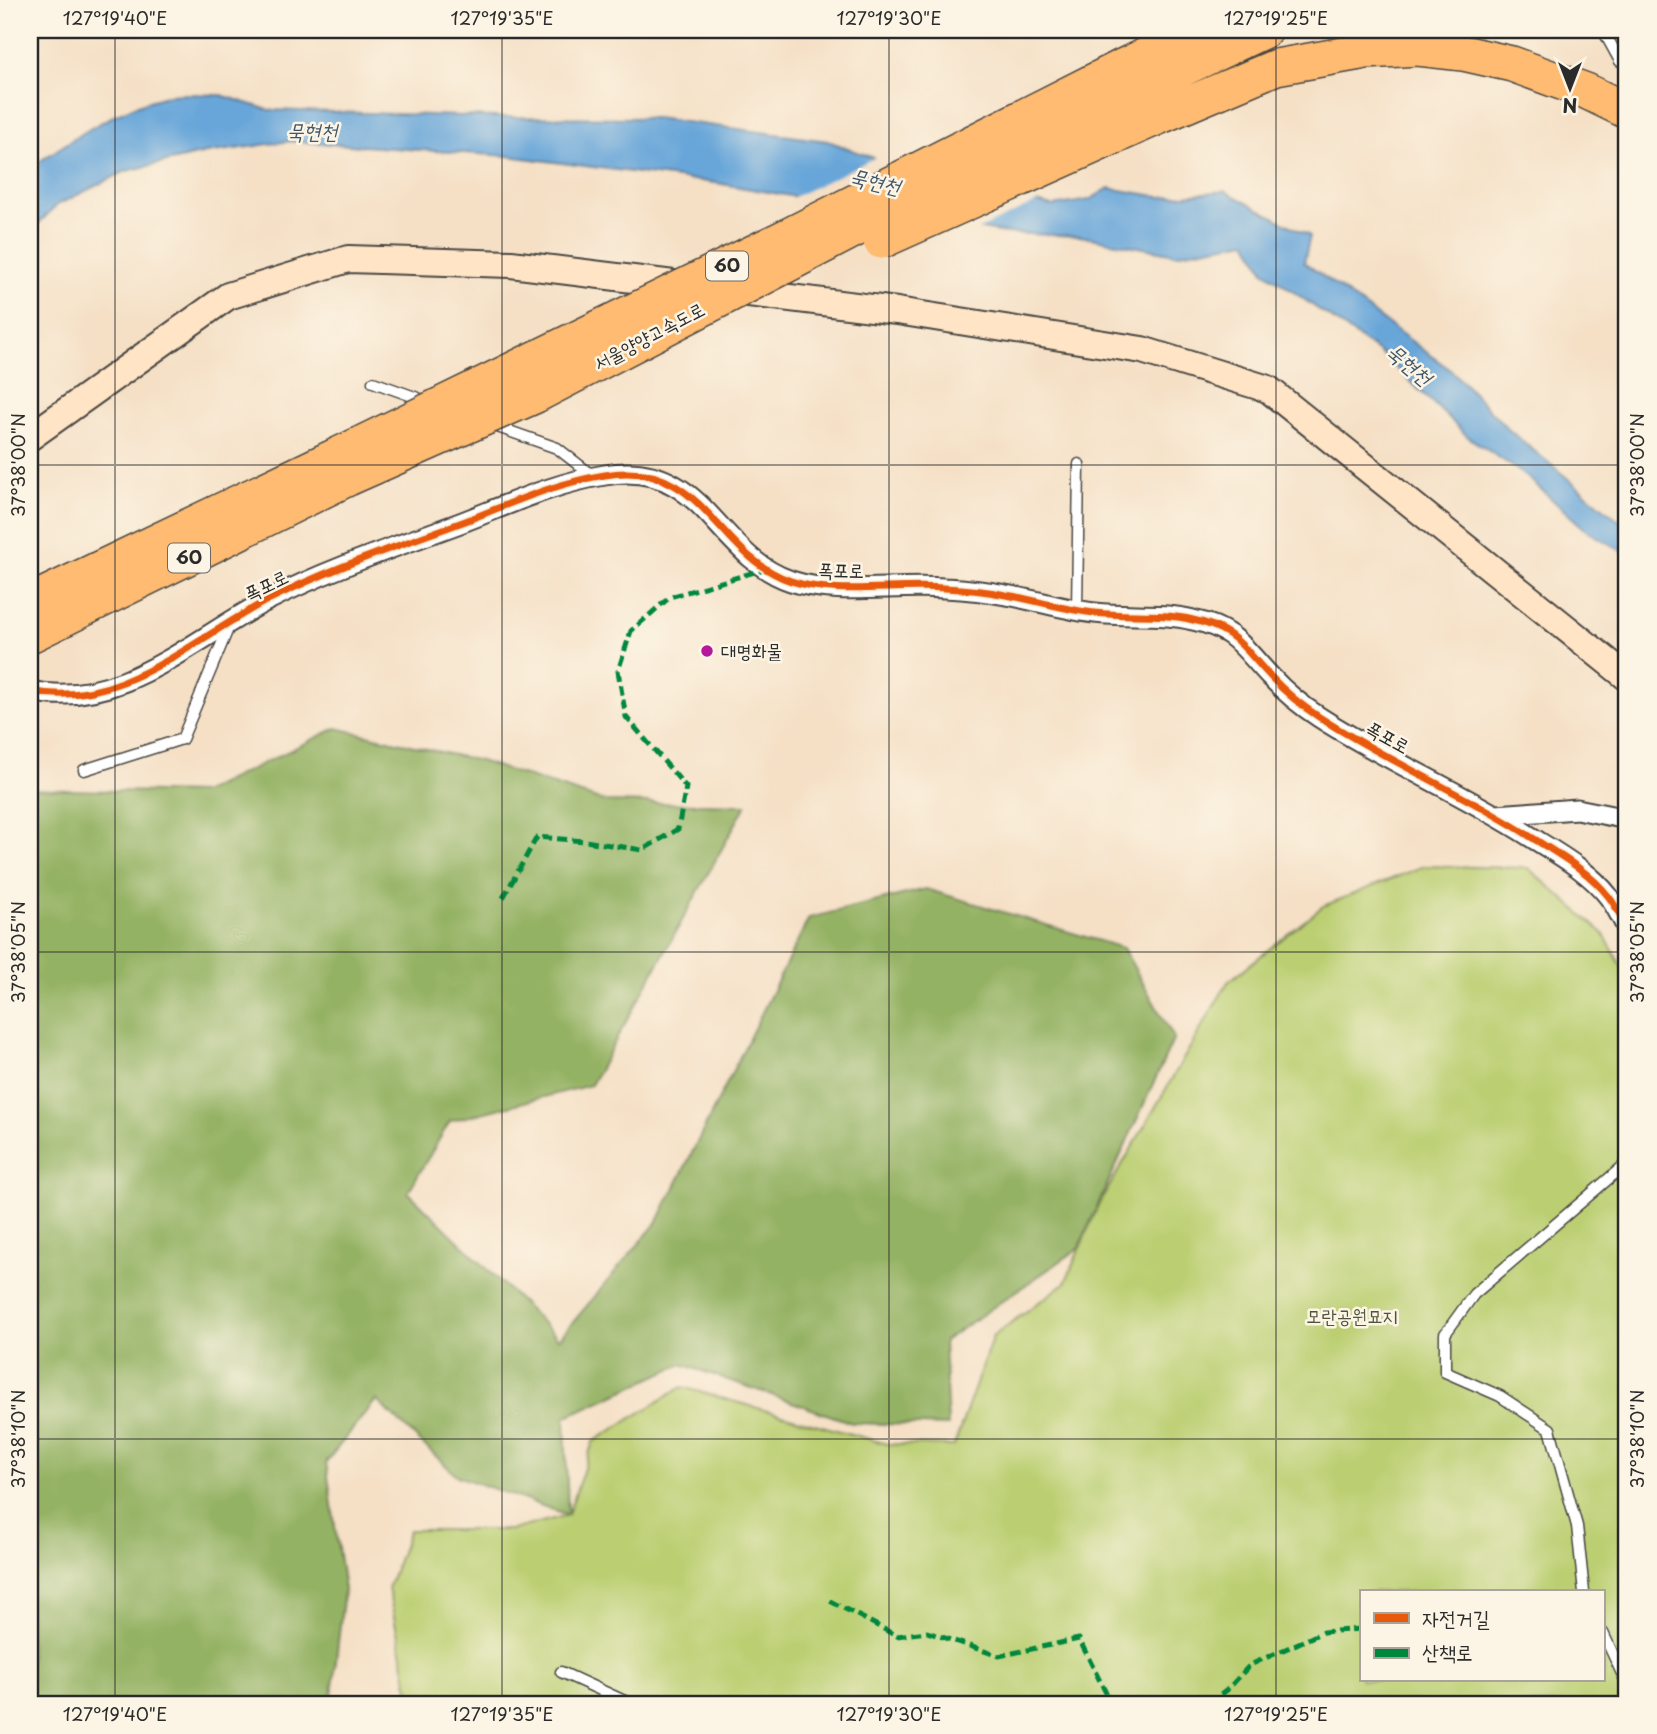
<svg xmlns="http://www.w3.org/2000/svg" width="1657" height="1734" viewBox="0 0 1657 1734" font-family="'Playpen Sans','Poor Story',sans-serif">
	<style>
		.green { fill: #bbcf72; stroke: #737d4e; stroke-width: 2; fill-rule: evenodd }
		.forest { fill: #94b264; stroke: #606e48; stroke-width: 2 }
		.water { fill: #67a6d9; stroke: #496882; stroke-width: 2 }
		.pier { fill: #f5e0c6 }
		.lines { fill: none; stroke-linecap: round; stroke-linejoin: round }
		.lane-casing { stroke: #494642; stroke-width: 13 }
		.street-casing { stroke: #494642; stroke-width: 23 }
		.secondary-casing { stroke: #494642; stroke-width: 30 }
		.highway-casing { stroke: #494642; stroke-width: 38 }
		.lane { stroke: #fff; stroke-width: 10 }
		.street { stroke: #fff; stroke-width: 19 }
		.secondary { stroke: #ffe4c6; stroke-width: 26 }
		.highway { stroke: #febb71; stroke-width: 35 }
		.highway-bridge-casing { stroke: #494642; stroke-width: 38; stroke-linecap: butt }
		.highway-bridge { stroke: #febb71; stroke-width: 35 }
		.quiet { stroke: #00873e; stroke-width: 5; stroke-dasharray: 10 5; stroke-linecap: butt }
		.cycleway-casing { stroke: #fcf5e5; stroke-width: 11 }
		.cycleway { stroke: #e8590c; stroke-width: 7 }
		.ticks { fill: none; stroke: #2b2b2b; stroke-width: 2; stroke-opacity: 0.45 }
		.poi-dot { fill: #b5179e; stroke: #fcf5e5; stroke-width: 2.5 }
		.labels { text-anchor: middle; stroke-width: 5; stroke-linejoin: round; paint-order: stroke }
		.shield { fill: #fcf5e5; stroke: #6a6863; stroke-width: 2 }
		.shield-label { font-size: 18px; font-weight: bold; fill: #2b2b2b }
		.street-label { font-size: 19px; fill: #2b2b2b; stroke: #fcf5e5 }
		.poi-label { font-size: 19px; fill: #2b2b2b; stroke: #fcf5e5; text-anchor: start }
		.park-label { font-size: 19px; fill: #4f543d; stroke: #fcf5e5 }
		.water-label { font-size: 21px; font-style: italic; fill: #405668; stroke: #fcf5e5 }
		.neatline { fill: none; stroke: #2b2b2b; stroke-width: 2.5 }
		.ticks-label { font-size: 18px; text-anchor: middle; fill: #2b2b2b }
	</style>
	<rect width="100%" height="100%" fill="#fcf5e5"/>
	<filter id="ink" filterUnits="userSpaceOnUse"><feTurbulence type="fractalNoise" baseFrequency=".0143" numOctaves="2"/><feDisplacementMap in="SourceGraphic" scale="14" xChannelSelector="R" yChannelSelector="G"/><feConvolveMatrix kernelMatrix="1 2 1 2 8 2 1 2 1" color-interpolation-filters="sRGB"/></filter>
	<filter id="wash" filterUnits="userSpaceOnUse"><feTurbulence type="fractalNoise" baseFrequency=".00686" numOctaves="4" result="noise"/><feDisplacementMap in="SourceGraphic" scale="28" xChannelSelector="R" yChannelSelector="G"/><feGaussianBlur stdDeviation="1.57" result="paint"/><feColorMatrix in="noise" values="0 0 0 0 0 0 0 0 0 0 0 0 0 0 0 0 0 1.4 0 .05"/><feComposite in="paint" operator="in"/></filter>
	<g filter="url(#wash)">
		<rect width="100%" height="100%" fill="#f5e0c6"/>
		<path class="green" d="M1424,866l104,2 75,65 24,43v574l-6,12 6,32v110h-1215l-24,-116 21,-58h103l56,-15 25,-73 89,-55 205,57 67,2 39,-110 72,-53 32,-75 131,-226 95,-76zM1361,1592h242v88h-242z"/>
		<path class="forest" d="M336,728l144,33 126,41 140,3 -155,280 -141,36 -42,71 151,147 99,-118 151,-303 117,-29 197,59 51,90 -96,211 -134,92 4,85 -96,-3 -170,-59 -117,53 3,98 -111,-39 -81,-76 -50,62 18,128 -13,114h-301v-915l172,4z"/>
		<path class="water" d="M221,95l48,15 229,7 157,1 173,23 89,33 136,32 36,-6 20,-12 53,9 63,-6 85,45 -6,26 148,109 58,60 117,96v27l-40,-23 -62,-56 -57,-38 -85,-82 -119,-84 -17,-30 -72,13 -95,-18 -75,-3 -289,-50 -208,-27 -218,-15 -84,12 -80,18 -69,34 -27,27v-64c41,-28 86,-60 136,-72 17,-4 38,-1 55,-1z"/>
		<path class="pier" d="M878,156l40,14 123,30 -66,31 -185,-32z"/>
	</g>
	<g filter="url(#ink)">
		<g class="lines">
			<g class="lane-casing">
				<path id="lane" d="M1603,30l17,31
					M373,382l56,20
					M492,425l65,23 36,28
					M1077,611l2,-147
					M84,770l98,-31 48,-115
					M1584,1592l-7,-66 -27,-97 -50,-33 -55,-24v-38l29,-40 153,-131
					M1603,1633l24,51
					M561,1672l70,32"/>
			</g>
			<g class="street-casing">
				<path id="street" d="M30,691c90,20 164,-53 238,-91 61,-31 127,-53 192,-77 47,-18 94,-40 145,-48 100,-17 109,80 186,106 46,15 104,3 153,7 21,1 42,3 62,7 30,5 59,15 89,18 32,4 67,-1 98,7 43,9 50,28 78,57 14,15 31,29 48,40 68,44 144,76 212,120 27,17 58,34 78,60 7,9 13,21 18,31
					M1496,815l81,-6 50,10"/>
			</g>
			<g class="secondary-casing">
				<path id="secondary" d="M732,291l165,20 245,39 126,39 359,288
					M30,437l198,-141 120,-37 163,5 179,22"/>
			</g>
			<g class="highway-casing">
				<path id="highway" d="M1122,67l77,-37
					M1131,93l134,-63
					M1151,120l125,-53 90,-16 52,-3 45,5 49,11 74,27 41,20
					M30,602l300,-143
					M30,635l318,-157"/>
			</g>
			<use href="#lane" class="lane"/>
			<use href="#street" class="street"/>
			<use href="#secondary" class="secondary"/>
			<use href="#highway" class="highway"/>
			<g class="highway-bridge-casing">
				<path id="highway-bridge" d="M881,241l270,-121
					M330,459l462,-225 330,-167
					M348,478l188,-83 331,-172 264,-130"/>
			</g>
			<use href="#highway-bridge" class="highway-bridge"/>
			<path class="quiet" d="M503,898l34,-61 48,4 57,9 36,-21 8,-42 -60,-70 -8,-46 13,-40 39,-34 95,-28
				M830,1601l67,35 30,-4 72,24 80,-17 30,60 6,5
				M1209,1704l18,-14 23,-25 73,-33 38,-3"/>
			<g class="cycleway-casing">
				<path id="cycleway" d="M30,691c90,20 164,-53 238,-91 61,-31 127,-53 192,-77 47,-18 94,-40 145,-48 100,-17 109,80 186,106 46,15 104,3 153,7 21,1 42,3 62,7 30,5 59,15 89,18 32,4 67,-1 98,7 43,9 50,28 78,57 14,15 31,29 48,40 68,44 144,76 212,120 27,17 58,34 78,60 7,9 13,21 18,31"/>
			</g>
			<use href="#cycleway" class="cycleway"/>
		</g>
	</g>
	<path class="ticks" d="M115,30v1674M502,30v1674M889,30v1674M1276,30v1674M30,465h1597M30,952h1597M30,1439h1597"/>
	<circle class="poi-dot" cx="707" cy="651" r="7"/>
	<g class="labels">
		<g class="shield">
			<rect x="706" y="251.5" width="42" height="29" rx="5"/>
			<rect x="168" y="543.5" width="42" height="29" rx="5"/>
		</g>
		<g class="shield-label">
			<text x="727" y="272">60</text>
			<text x="189" y="564">60</text>
		</g>
		<g class="street-label">
			<text transform="translate(649 336) rotate(-28)" y="7">서울양양고속도로</text>
			<text transform="translate(841 570) rotate(1)" y="7">폭포로</text>
			<text transform="translate(266 585) rotate(-26)" y="7">폭포로</text>
			<text transform="translate(1388 737) rotate(29)" y="7">폭포로</text>
		</g>
		<g class="poi-label">
			<text x="721" y="658">대명화물</text>
		</g>
		<g class="park-label">
			<text x="1352" y="1323">모란공원묘지</text>
		</g>
		<g class="water-label">
			<text x="312" y="139">묵현천</text>
			<text transform="translate(875 182) rotate(13)" y="7">묵현천</text>
			<text transform="translate(1409 365) rotate(40)" y="7">묵현천</text>
		</g>
	</g>
	<rect width="1657" height="1734" fill="none" stroke="#fcf5e5" stroke-width="77"/>
	<rect x="1360" y="1590" width="245" height="91" fill="#fcf5e5" stroke="#a8a49b" stroke-width="2"/>
	<rect x="1374" y="1613" width="35" height="10" fill="#e8590c" stroke="#a8a49b" stroke-width="2"/>
	<text x="1422" y="1626" font-size="21" fill="#2b2b2b">자전거길</text>
	<rect x="1374" y="1648" width="35" height="10" fill="#00873e" stroke="#a8a49b" stroke-width="2"/>
	<text x="1422" y="1660" font-size="21" fill="#2b2b2b">산책로</text>
	<g transform="translate(1570 88) rotate(180)" stroke="#fcf5e5" stroke-width="5" paint-order="stroke">
	<path d="M0-5L12 26L0 18L-12 26Z" fill="#2b2b2b"/>
	<text y="-10" font-size="19" font-weight="bold" text-anchor="middle" fill="#2b2b2b">N</text>
	</g>
	<rect x="38" y="38" width="1580" height="1658" class="neatline"/>
	<g class="ticks-label">
		<text x="115" y="25">127°19'40"E</text>
		<text x="502" y="25">127°19'35"E</text>
		<text x="889" y="25">127°19'30"E</text>
		<text x="1276" y="25">127°19'25"E</text>
		<text transform="translate(1638 465) rotate(-90)" y="6">37°38'00"N</text>
		<text transform="translate(19 465) rotate(-90)" y="6">37°38'00"N</text>
		<text transform="translate(1638 952) rotate(-90)" y="6">37°38'05"N</text>
		<text transform="translate(19 952) rotate(-90)" y="6">37°38'05"N</text>
		<text transform="translate(1638 1439) rotate(-90)" y="6">37°38'10"N</text>
		<text transform="translate(19 1439) rotate(-90)" y="6">37°38'10"N</text>
		<text x="115" y="1721">127°19'40"E</text>
		<text x="502" y="1721">127°19'35"E</text>
		<text x="889" y="1721">127°19'30"E</text>
		<text x="1276" y="1721">127°19'25"E</text>
	</g>
</svg>
